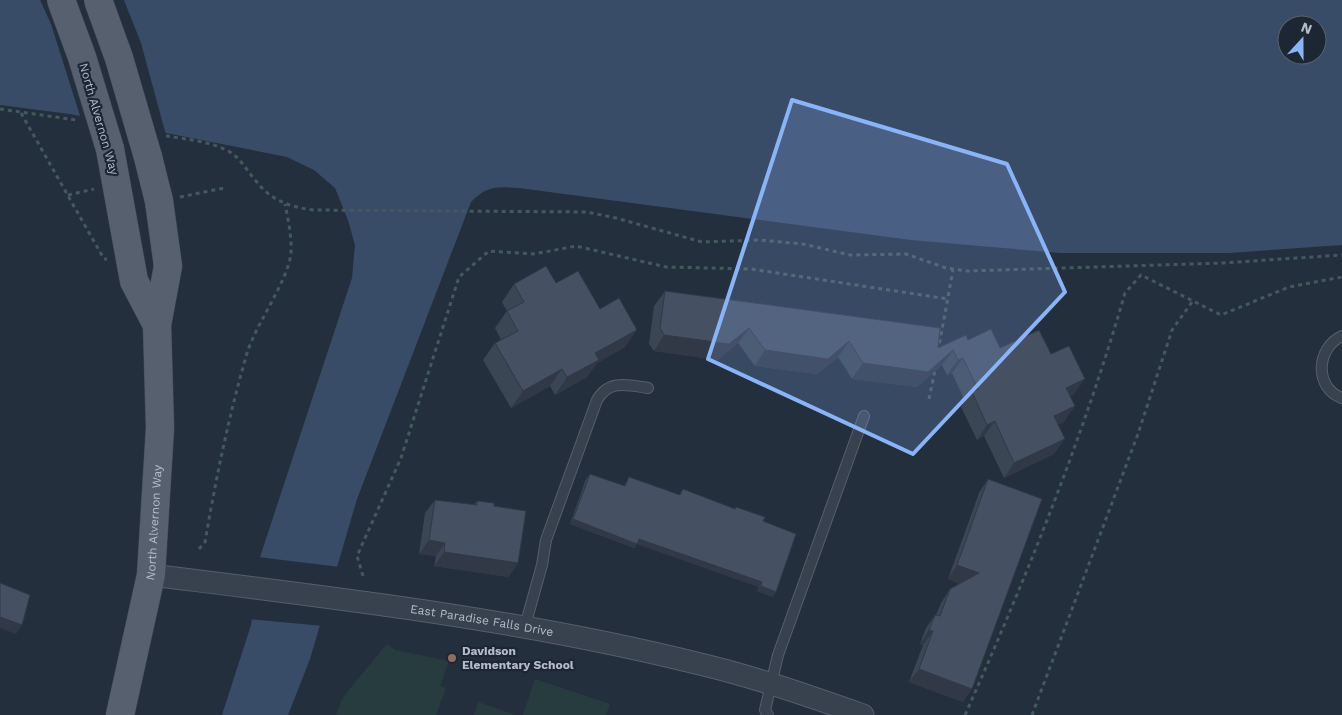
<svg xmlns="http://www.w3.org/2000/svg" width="1342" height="715" viewBox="0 0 1342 715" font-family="'Work Sans',sans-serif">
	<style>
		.green { fill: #263c3f }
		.water { fill: #394c67; fill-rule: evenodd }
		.pier { fill: #242f3e }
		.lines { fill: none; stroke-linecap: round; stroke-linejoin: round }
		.service-casing { stroke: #565f6c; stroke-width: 12 }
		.minor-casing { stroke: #565f6c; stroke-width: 23 }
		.primary-casing { stroke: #414a57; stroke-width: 29 }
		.path { stroke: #44595c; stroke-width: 3; stroke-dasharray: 4 4; stroke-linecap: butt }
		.service { stroke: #38414e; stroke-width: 10 }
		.minor { stroke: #38414e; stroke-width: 21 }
		.primary { stroke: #56606e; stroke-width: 28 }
		.primary-bridge-casing { stroke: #414a57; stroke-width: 29; stroke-linecap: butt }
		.primary-bridge { stroke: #56606e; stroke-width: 28 }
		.wall { fill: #3b4654 }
		.shaded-wall { fill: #303945 }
		.building { fill: #455162; stroke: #303945 }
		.marked { fill: #8ab4f8; fill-opacity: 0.2; stroke: #8ab4f8; stroke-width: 4; stroke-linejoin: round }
		.education-dot { fill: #8d6e63; stroke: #1d2633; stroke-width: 2 }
		.labels { text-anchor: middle; stroke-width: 4.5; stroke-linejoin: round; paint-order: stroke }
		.street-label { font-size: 12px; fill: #b4bcc9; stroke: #1d2633 }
		.poi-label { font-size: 12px; font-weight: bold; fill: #b4bcc9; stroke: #1d2633; text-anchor: start }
	</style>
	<rect width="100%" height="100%" fill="#242f3e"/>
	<path class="green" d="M387,644l8,6 54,11 -9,25 6,2 -10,27h-100l7,-18z
		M535,679l75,25 -4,11h-83z
		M478,702l38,13h-42z"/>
	<path class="water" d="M0,0h1342v245l-113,8h-169l-149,-13 -392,-52c-22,-1 -31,-3 -48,14l-114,297 -47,160 -22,56h-66l29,-90 9,-68 92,-279 3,-33 -7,-25 -13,-32 -21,-18 -27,-13 -217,-43 -70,-9zM1287,25h30v30h-30z"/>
	<path class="pier" d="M40,0h84l17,43 25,92 -85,-16 -30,-95z
		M258,557l82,10 -17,59 -74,-7z"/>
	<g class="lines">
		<g class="service-casing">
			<path id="service" d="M1342,336c-26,12 -28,52 0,62
				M525,626l17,-61 4,-25 51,-140c12,-21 31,-15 51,-12
				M768,715l-3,-5 13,-55 86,-239"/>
		</g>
		<g class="minor-casing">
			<g id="minor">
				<path id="s1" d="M151,575c184,23 369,44 549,89 55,13 109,32 163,51"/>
			</g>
		</g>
		<g class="primary-casing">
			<g id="primary">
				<path d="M110,149l24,132 23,44"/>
				<path id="s2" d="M120,715l31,-140 9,-147 -3,-103 11,-59 -9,-65 -11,-44"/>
			</g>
		</g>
		<path class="path" d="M0,109l76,11
			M21,113l83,146h3
			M166,136c20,3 47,6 64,16 12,8 17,19 26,29 14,19 34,26 57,29l274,2 29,6 86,24 58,-2 43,4 47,11 56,-1 40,14 21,3 255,-8 120,-8
			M68,195l26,-6
			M180,197l44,-9
			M938,351l15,-81
			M929,399l6,-29
			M199,549l6,-7c11,-64 24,-127 42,-189 10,-31 41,-72 44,-100 1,-16 -3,-34 -6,-49
			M363,576l-6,-20 44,-98 58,-181 30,-26 45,3 42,-8 90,21 85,2 197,30
			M965,715c61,-137 118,-277 160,-422l16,-18 80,40 68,-28 53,-10
			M1032,715l106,-281 34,-104 20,-28"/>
		<use href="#service" class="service"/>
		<use href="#minor" class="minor"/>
		<use href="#primary" class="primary"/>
		<g class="primary-bridge-casing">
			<path id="primary-bridge" d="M61,0l21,57 28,92
				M98,0l21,58 29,99"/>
		</g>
		<use href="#primary-bridge" class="primary-bridge"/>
	</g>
	<path class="wall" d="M556,283l44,26 25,38 -28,16 -10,14 -32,18 -5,-9 -39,22 -28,-48 12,-17 6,-3 -6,-12 12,-17 -5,-9 12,-18z
		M665,291l273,57 30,-8 32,8 51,6 23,40 -4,2 -6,26 -6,2 -4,30 -50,24 -20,-42 -7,4 -16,-33 4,-6 -13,-28 -5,2 -5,-10 -25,22 -65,-8 -14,-22 -21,17 -62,-8 -17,-23 -20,17 -64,-9 -5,-7 5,-38z
		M590,474l34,12 5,-9 50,18 4,-6 52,20 1,-2 27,14 10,76 -16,-6 2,-4 -122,-43 -3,4 -64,-24 16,-45z
		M988,479l-25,223 -54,-20 14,-37 -3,-1 6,-16 9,-13h1l5,-12 9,-14 10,-5 -12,-5 31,-86z
		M435,500l39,5 3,-4 17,5 15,71 -75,-11 2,-10 -17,-2 6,-41z"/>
	<path class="shaded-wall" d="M749,328l-11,15 -20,17 -64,-9 10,-16z
		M637,330l-12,17 -28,16 -10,14 -32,18 12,-18 28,-24z
		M849,341l-11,16 -21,17 -62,-8 10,-16z
		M953,350l-11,15 -25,22 -65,-8 11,-16z
		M963,358l-11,15 -5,2 11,-15z
		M562,369l-12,17 -39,22 12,-17z
		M1085,379l-11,15 -18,9 10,-15z
		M1075,406l-11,16 -20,9 10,-15z
		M995,421l-11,15 -7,4 10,-15z
		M1065,439l-11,15 -50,24 10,-15z
		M573,519l66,20 123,43 -3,5 -122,-43 -3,4 -64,-24z
		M429,540l16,3 -9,13 -17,-2z
		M444,552l74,11 -9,14 -75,-11z
		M957,565l22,8 -10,14 -21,-8z
		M761,586l15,6 -3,5 -16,-6z
		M0,617l22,8 -6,9 -16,-6z
		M929,630l4,1 -10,14 -3,-1z
		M919,669l53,20 -9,13 -54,-20z"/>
	<path class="building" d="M546,266l10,17 22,-12 22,38 19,-11 18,32 -42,23 4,7 -32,17 -5,-8 -39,22 -28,-48 23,-12 -11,-20 17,-9 -10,-18z
		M665,291l275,37 -2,20 28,-13 2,5 23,-11 9,19 39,-18 12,24 18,-8 16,33 -19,9 9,18 -21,10 11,23 -51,24 -19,-42 -8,4 -15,-33 6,-3 -15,-31 -5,2 -5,-10 -25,22 -65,-9 -14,-22 -21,18 -63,-9 -16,-22 -20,16 -65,-9 -4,-7z
		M590,474l35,12 4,-9 51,18 3,-6 52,20 1,-2 29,10 -2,4 33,13 -20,58 -15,-6 1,-4 -123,-43 -2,5 -64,-25z
		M988,479l54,20 -70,190 -53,-20 14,-38 -4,-1 6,-15 5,1 10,-27 29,-16 -22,-8z
		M435,500l42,5v-4l17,2v3l32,5 -8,52 -74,-11 1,-9 -16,-3z
		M0,583l30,12 -8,30 -22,-8z"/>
	<path class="marked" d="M792,100l215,64 58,128 -152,162 -205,-95z"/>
	<circle class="education-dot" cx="452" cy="658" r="5"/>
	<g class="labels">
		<g class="street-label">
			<text transform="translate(99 119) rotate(74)" y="4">North Alvernon Way</text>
			<text dy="4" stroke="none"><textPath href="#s2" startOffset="196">North Alvernon Way</textPath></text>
			<text dy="4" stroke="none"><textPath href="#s1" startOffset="334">East Paradise Falls Drive</textPath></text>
		</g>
		<g class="poi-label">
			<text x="462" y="655">Davidson<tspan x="462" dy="14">Elementary School</tspan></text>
		</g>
	</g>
	<g transform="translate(1302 40) rotate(21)"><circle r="24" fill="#1d2633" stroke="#59626f"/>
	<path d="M0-4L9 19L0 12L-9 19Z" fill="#8ab4f8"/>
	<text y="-8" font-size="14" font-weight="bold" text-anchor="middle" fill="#b4bcc9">N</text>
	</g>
</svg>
